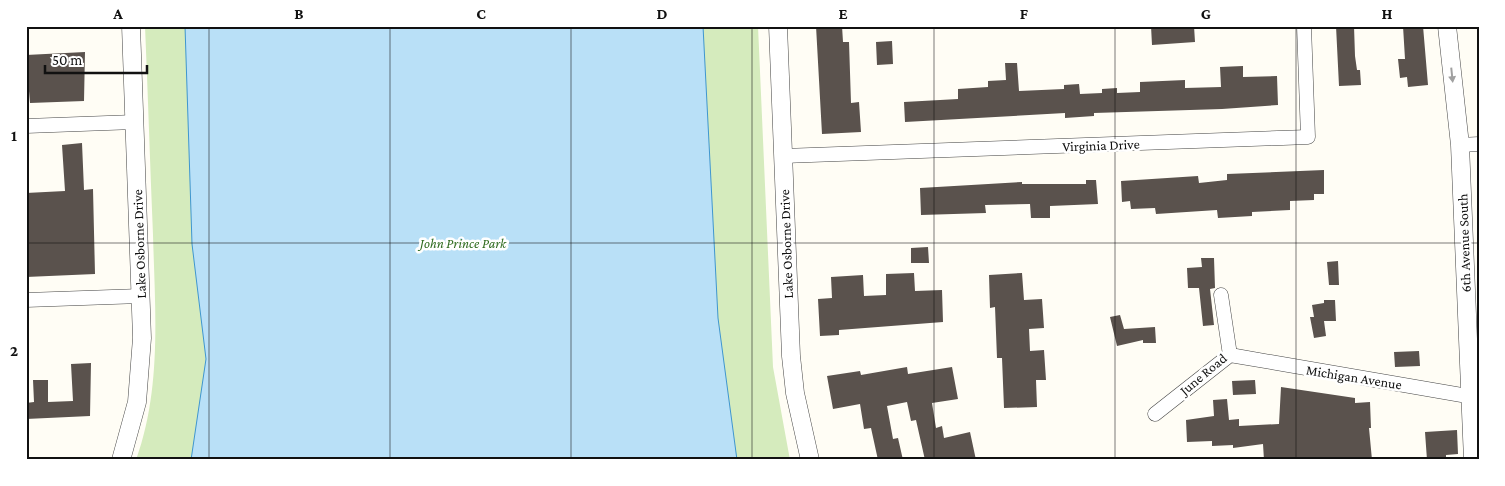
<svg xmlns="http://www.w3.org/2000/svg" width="1505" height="486" viewBox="0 0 1505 486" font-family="'Crimson Pro',serif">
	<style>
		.green { fill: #d5ebbd }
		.water { fill: #b9e0f7; stroke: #3f96cf }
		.building { fill: #5a524d }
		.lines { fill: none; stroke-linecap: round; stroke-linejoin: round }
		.minor-casing { stroke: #444; stroke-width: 15 }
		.tertiary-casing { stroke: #444; stroke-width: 19 }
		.minor { stroke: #fff; stroke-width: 14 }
		.tertiary { stroke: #fff; stroke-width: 18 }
		.oneway { fill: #a0a0a0 }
		.grid { fill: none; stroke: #111; stroke-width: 1; stroke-opacity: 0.55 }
		.labels { text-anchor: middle; stroke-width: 5; stroke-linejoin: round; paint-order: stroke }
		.street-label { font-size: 14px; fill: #111; stroke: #fff }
		.park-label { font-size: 14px; font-style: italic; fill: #2f6b1f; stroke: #fff }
		.neatline { fill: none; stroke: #111; stroke-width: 2 }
		.grid-label { font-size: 16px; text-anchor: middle; font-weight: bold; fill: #111 }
	</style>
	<rect width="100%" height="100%" fill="#fffdf5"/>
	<path class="green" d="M145,26h613l15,341 17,93h-654c26,-72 19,-150 17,-225 -3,-70 -5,-139 -8,-209z"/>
	<path class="water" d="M185,26h518l15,292 19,142h-546l15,-101 -14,-115z"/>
	<path class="building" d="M816,26h26l1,16h6l2,61 8,-1 2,30 -39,2z
		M1151,26h43l1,16 -43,3z
		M1336,26h18l1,30 2,14h3l1,15 -22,1z
		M1403,26h20l5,59 -20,2 -1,-10 -7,1 -2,-19h7z
		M892,41l1,23 -16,1 -1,-23z
		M85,52l-1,49 -54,2 -4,-48z
		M1005,63h12l2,28 45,-2v-4l15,-1 1,10 22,-1v-4l15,-1v5l23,-1v-10l45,-2v8l36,-1 -1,-20 23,-1v11l34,-1 1,29 -56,4 -128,4v3l-29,2v-5l-160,9 -1,-20 54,-3v-10l30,-2v-6l18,-1z
		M82,143l2,47 9,-1 2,85 -69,3v-84l39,-2 -3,-46z
		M1324,170v24h-10v6l-24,1v9l-38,2v4l-34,2 -1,-8 -61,4 -1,-6 -24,1 -1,-8 -8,1 -1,-21 77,-5 1,7 28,-3v-6z
		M1086,180h10l2,24 -48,2v12h-19l-1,-14 -45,1 1,8 -65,2 -1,-27 102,-6v2h64z
		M928,247l1,16h-18v-15z
		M1201,258h13l1,30 -5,1 4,36 -11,1 -4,-38h-11l-1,-20 15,-1z
		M1338,261l1,24h-10l-2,-23z
		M914,273l1,18 27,-1 1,32 -104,8v5l-19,1 -2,-37 14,-1 -1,-21 32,-2 1,21 22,-1v-21z
		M1022,273l2,27 18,-1 2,29 -15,1 1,22 14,-1 2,30h-10l1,27 -33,1 -2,-50h-5l-2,-51 -5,1 -1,-33z
		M1324,300h11l1,21h-12l2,15 -12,2 -4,-21h4l-2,-12 12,-2z
		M1120,315l4,14 31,-2 1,16h-13v-3l-26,6 -7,-29z
		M1419,351l1,15 -25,1 -1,-15z
		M91,363l-1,53 -64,3v-16l8,-1 -1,-22h15v22l25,-1 -2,-37z
		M907,367l1,7 44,-7 6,32 -26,4 4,25 6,-2 2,12 26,-6 6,28h-51l-9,-40 -5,1 -4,-19 -20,4 6,33 5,-1 5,22h-25l-7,-32 -7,1 -4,-25 -27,5 -6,-33 33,-5 1,4z
		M1255,380l1,14 -23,1 -1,-14z
		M1281,387l74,11v5l15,-1 1,26h-2l3,32h-108l-1,-16 -30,4v-3l-21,1v-5l-25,1 -1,-22 28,-4 -1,-16 14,-1 2,21 10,-1v7l40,-2z
		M1457,430l1,24 -12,1v5h-19l-2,-28z"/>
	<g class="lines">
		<g class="minor-casing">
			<path id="minor" d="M26,126l109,-4
				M1460,145l19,-1
				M783,156l525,-19 -4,-111
				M26,300l115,-4
				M1230,355l249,43
				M1155,414l75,-59 -9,-60"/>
		</g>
		<g class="tertiary-casing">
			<path id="tertiary" d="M778,26l13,330 4,37 15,67
				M1447,26l13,119 13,315
				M121,460l16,-58 5,-64 -11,-312"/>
		</g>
		<use href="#minor" class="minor"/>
		<use href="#tertiary" class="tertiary"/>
	</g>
	<defs><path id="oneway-solid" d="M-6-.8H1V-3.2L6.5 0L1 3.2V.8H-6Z" transform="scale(1.25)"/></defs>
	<use class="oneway" href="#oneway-solid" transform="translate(1452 75) rotate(84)"/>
	<path class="grid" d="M209,26v434M390,26v434M571,26v434M752,26v434M934,26v434M1115,26v434M1296,26v434M26,243h1453"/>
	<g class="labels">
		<g class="street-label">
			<text transform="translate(1101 145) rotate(-2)" y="5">Virginia Drive</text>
			<text transform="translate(1464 243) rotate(-92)" y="5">6th Avenue South</text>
			<text transform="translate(139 244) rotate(-92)" y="5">Lake Osborne Drive</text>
			<text transform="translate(786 244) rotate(-92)" y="5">Lake Osborne Drive</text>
			<text transform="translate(1203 374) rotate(-40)" y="5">June Road</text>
			<text transform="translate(1354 377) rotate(9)" y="5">Michigan Avenue</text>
		</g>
		<g class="park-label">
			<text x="463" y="248">John Prince Park</text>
		</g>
	</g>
	<rect width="1505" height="486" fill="none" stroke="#ffffff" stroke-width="55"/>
	<path d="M45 65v8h102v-8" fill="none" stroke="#111111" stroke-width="2.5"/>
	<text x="52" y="65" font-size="15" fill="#111111" stroke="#ffffff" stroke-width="4" paint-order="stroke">50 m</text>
	<rect x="28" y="28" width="1450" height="430" class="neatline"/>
	<g class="grid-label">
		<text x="118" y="19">A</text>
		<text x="299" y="19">B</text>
		<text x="481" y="19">C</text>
		<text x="662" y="19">D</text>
		<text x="843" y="19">E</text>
		<text x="1024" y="19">F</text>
		<text x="1206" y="19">G</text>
		<text x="1387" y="19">H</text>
		<text x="14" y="141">1</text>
		<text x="14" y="356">2</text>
	</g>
</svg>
